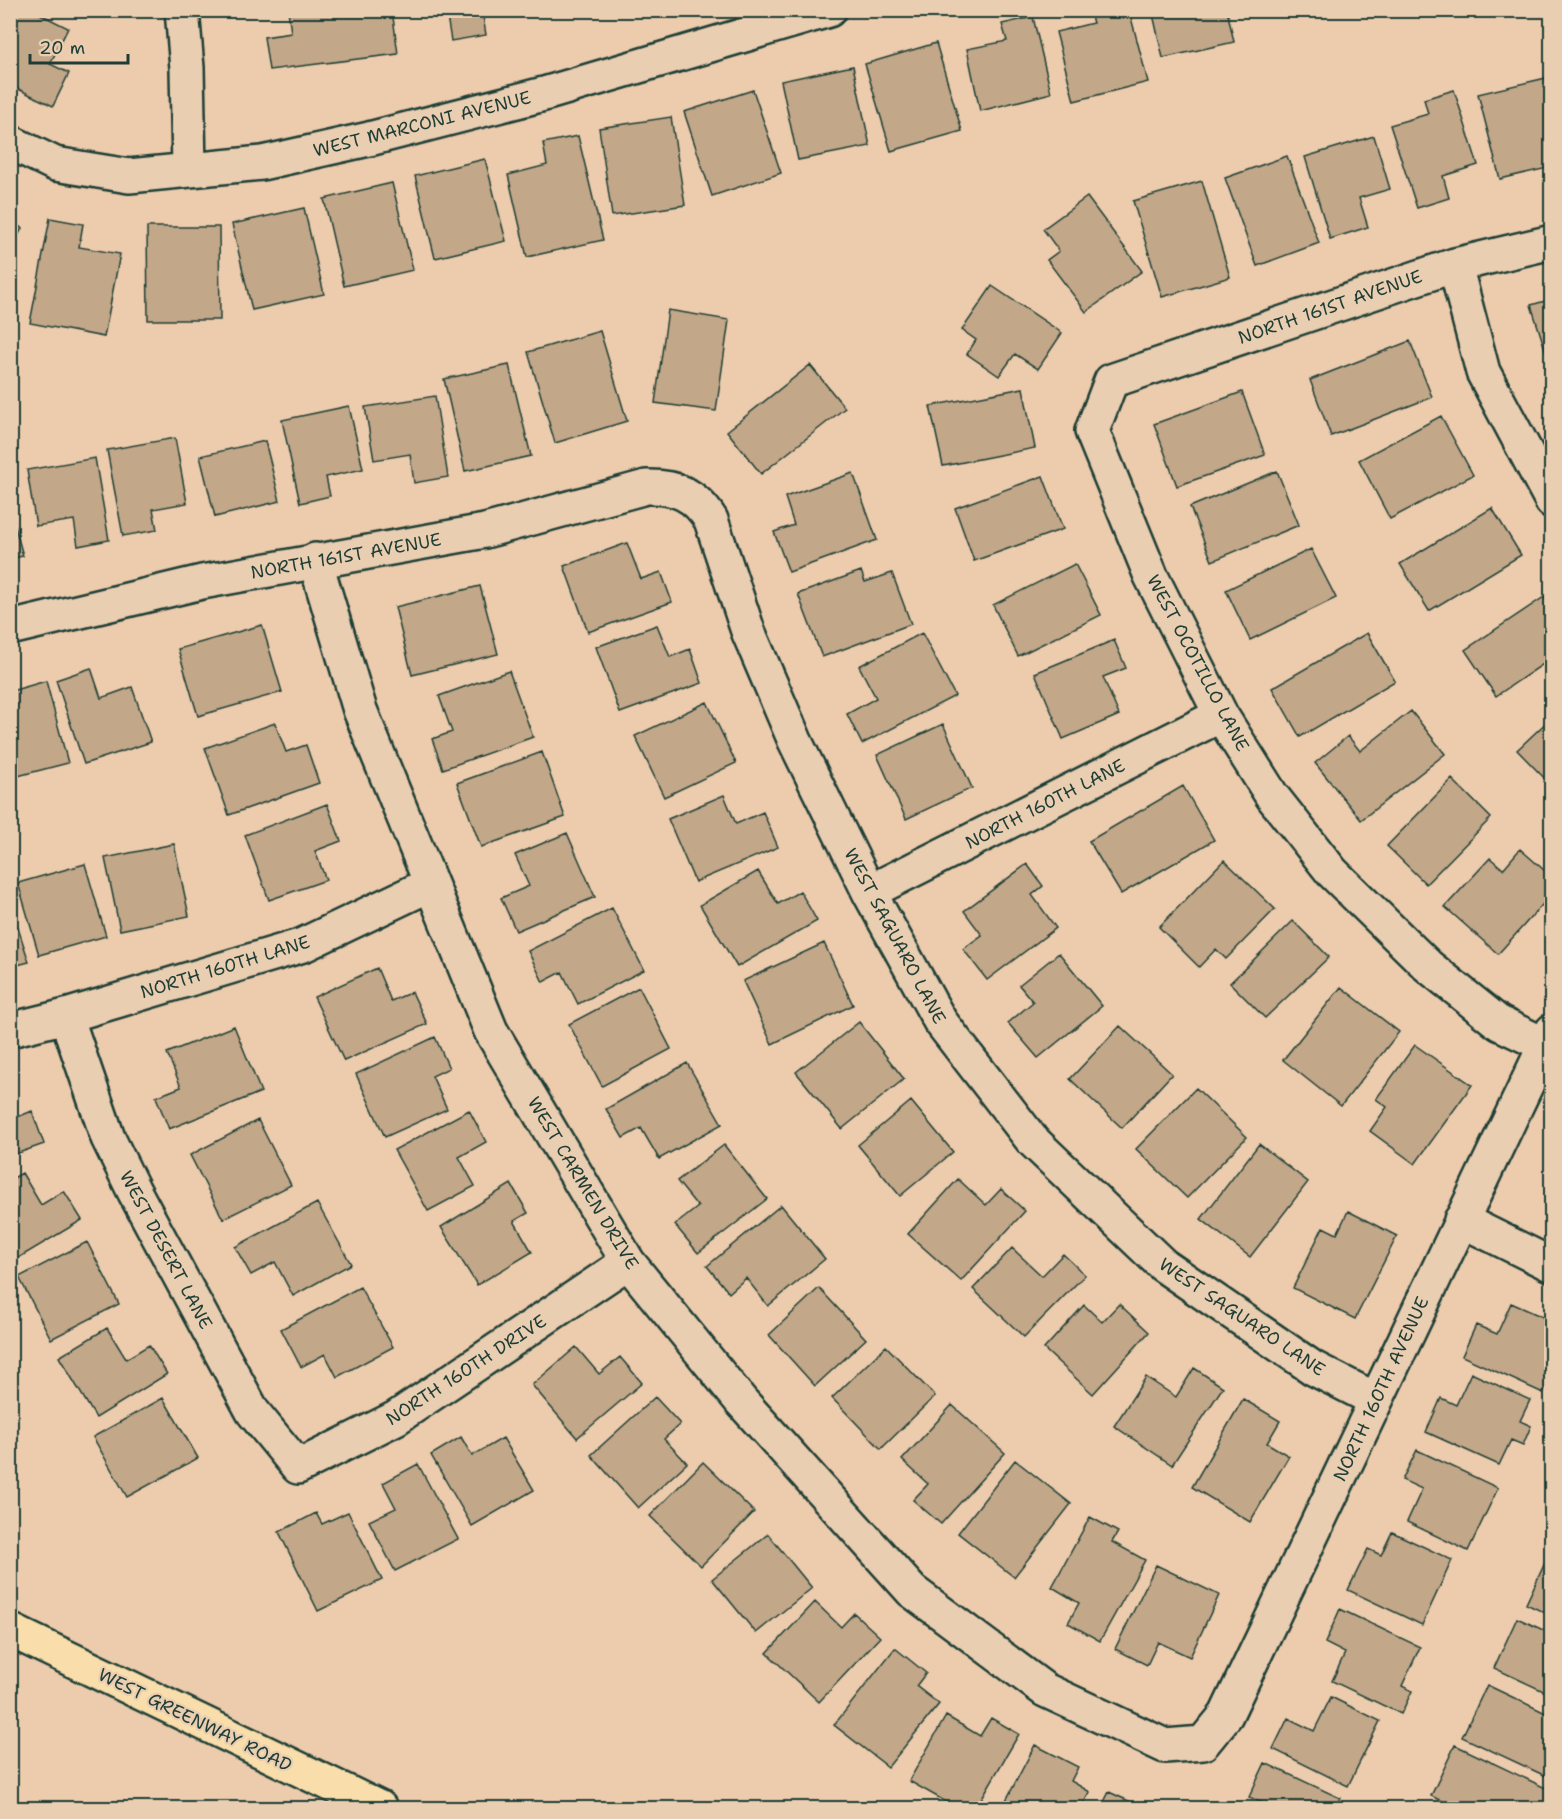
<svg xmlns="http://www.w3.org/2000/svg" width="1562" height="1819" viewBox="0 0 1562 1819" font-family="'Shantell Sans',sans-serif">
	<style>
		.building { fill: #c2a789; stroke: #1f3d34; stroke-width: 1.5 }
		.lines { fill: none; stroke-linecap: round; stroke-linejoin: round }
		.minor-casing { stroke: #1f3d34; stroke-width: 38 }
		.major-casing { stroke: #1f3d34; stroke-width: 38 }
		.minor { stroke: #eaceb1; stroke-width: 33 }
		.major { stroke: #f9deab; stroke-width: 33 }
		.labels { text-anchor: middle; stroke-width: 4.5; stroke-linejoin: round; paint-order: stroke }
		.street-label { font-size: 18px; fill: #1f3d34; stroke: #eaceb1 }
	</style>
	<rect width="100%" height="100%" fill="#edccad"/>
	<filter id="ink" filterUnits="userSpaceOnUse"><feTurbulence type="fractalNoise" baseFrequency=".0167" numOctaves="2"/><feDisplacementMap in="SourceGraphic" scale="12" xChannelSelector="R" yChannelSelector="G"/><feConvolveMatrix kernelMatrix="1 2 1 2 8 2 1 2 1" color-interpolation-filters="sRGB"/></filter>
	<g filter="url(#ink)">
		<path class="building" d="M10,10h22l36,18 -18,36 19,9 -16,33 -43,-21z
			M288,10h104l6,44 -129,16 -5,-33 27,-4z
			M446,10h36l4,25 -35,6z
			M1089,10h40l19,72 -74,19 -18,-69 37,-9z
			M1152,10h75l7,32 -71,16z
			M1298,10h16l-6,8z
			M1033,17l18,76 -71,18 -13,-62 40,-8 -5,-17z
			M936,43l26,88 -71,20 -26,-87z
			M853,66l17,80 -72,14 -17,-79z
			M1546,78l6,21v68l-52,12 -22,-85z
			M753,90l28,83 -69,23 -28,-84z
			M1454,90l24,75 -35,11 6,22 -32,10 -27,-83 38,-11 -4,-15z
			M671,117l14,88 -73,11 -13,-88z
			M578,136l25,104 -76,17 -19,-82 39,-10 -4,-22z
			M1374,136l16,53 -31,9 9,29 -38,12 -25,-82z
			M1287,156l32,87 -62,23 -32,-88z
			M485,159l21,82 -71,17 -20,-82z
			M1202,181l28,96 -68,20 -29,-96z
			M392,183l21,87 -69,16 -20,-87z
			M1087,197l55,74 -56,41 -39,-52 12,-9 -16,-22z
			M304,208l20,86 -72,16 -20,-86z
			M50,218l33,6 -4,23 41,7 -16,83 -74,-14z
			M10,222l12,6 -12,25z
			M147,227h72l1,93h-72z
			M992,286l70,47 -24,36 -23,-15 -16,22 -32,-22 9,-14 -14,-10z
			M1552,299v72l-21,-66z
			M668,310l61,10 -13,91 -61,-8z
			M600,331l27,90 -72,22 -27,-91z
			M1410,341l22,56 -101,39 -21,-56z
			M509,365l22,91 -66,15 -21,-92z
			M810,365l35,43 -84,66 -34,-43z
			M1023,388l12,60 -92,18 -13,-60z
			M1242,392l23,63 -88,31 -23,-62z
			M435,396l13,81 -34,6 -4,-29 -36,6 -9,-53z
			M349,406l14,63 -37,8 4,19 -30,7 -18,-83z
			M1441,416l32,59 -83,44 -31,-59z
			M175,438l12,65 -34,6 4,21 -34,6 -16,-86z
			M265,441l15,60 -65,16 -15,-61z
			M95,458l14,82 -31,6 -4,-26 -38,6 -9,-56z
			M1277,471l22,54 -87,36 -22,-54z
			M853,473l24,67 -88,32 -15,-40 20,-7 -9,-28z
			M1043,476l20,53 -89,32 -19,-53z
			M10,508l13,48 -13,3z
			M1492,508l29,47 -92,56 -29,-47z
			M627,543l14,36 20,-7 11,30 -84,30 -24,-66z
			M1311,549l25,49 -86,42 -24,-50z
			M1075,564l26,51 -83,41 -25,-51z
			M861,571l4,11 27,-9 19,51 -89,33 -24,-63z
			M480,586l18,68 -86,21 -17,-68z
			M1544,597l8,11v50l-56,38 -31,-46z
			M262,625l20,67 -84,24 -20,-67z
			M657,625l13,32 20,-8 12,34 -82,30 -24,-66z
			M922,633l33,63 -93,48 -15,-30 29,-16 -17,-32z
			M1367,633l28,48 -95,56 -28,-49z
			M1114,640l12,28 -23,9 16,38 -56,24 -28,-66z
			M91,668l10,30 31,-11 19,55 -67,22 -28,-84z
			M509,671l24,66 -90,32 -11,-30 20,-7 -13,-36z
			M46,681l22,82 -58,15v-65l6,-2 -5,-20z
			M707,702l29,61 -72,34 -29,-61z
			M1411,711l34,43 -84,66 -46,-57 33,-27 12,15z
			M1552,717v69l-35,-36z
			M275,723l11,29 20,-7 13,38 -90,32 -24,-67z
			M943,724l29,64 -66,31 -29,-64z
			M542,752l23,65 -84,30 -24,-64z
			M1452,779l39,39 -65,66 -39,-38z
			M1183,786l31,54 -93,54 -32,-53z
			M724,795l12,29 27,-12 15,35 -83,35 -27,-63z
			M327,804l14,37 -26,10 11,29 -57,20 -24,-65z
			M567,833l28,64 -79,34 -15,-33 28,-12 -14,-31z
			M174,844l15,72 -69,14 -15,-72z
			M1520,849l32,28v17l-54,60 -53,-47 45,-49 13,11z
			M1224,860l51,49 -49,50 -10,-10 -17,18 -40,-40z
			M85,864l21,72 -67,19 -21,-72z
			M1027,864l16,22 -11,9 24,33 -69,52 -24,-31 19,-14 -18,-24z
			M758,871l20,33 22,-13 17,30 -80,46 -37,-62z
			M10,903l19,59 -19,5z
			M612,908l32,62 -66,34 -16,-32 -19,10 -15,-31z
			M1293,921l36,36 -64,61 -35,-35z
			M824,943l29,62 -81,39 -29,-63z
			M1059,953l43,53 -64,52 -30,-35 25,-21 -14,-17z
			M377,968l14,33 21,-9 15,32 -83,37 -30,-64z
			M639,987l32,62 -69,37 -33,-62z
			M1341,987l58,45 -58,74 -58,-46z
			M859,1022l45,57 -62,50 -46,-57z
			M234,1026l27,66 -92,37 -13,-32 25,-10 -14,-34z
			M1120,1026l52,48 -50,54 -52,-49z
			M435,1037l14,31 -17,8 15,33 -62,28 -29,-63z
			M1415,1045l57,40 -57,79 -45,-33 17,-24 -11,-8z
			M687,1063l35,61 -63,35 -18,-31 -18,10 -17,-29z
			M1196,1088l51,49 -60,61 -51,-49z
			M911,1101l42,51 -53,44 -42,-51z
			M469,1110l17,32 -27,15 16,29 -47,25 -34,-61z
			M32,1111l12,33 -34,12v-36z
			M258,1120l33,65 -68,34 -33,-64z
			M1259,1144l49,38 -58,75 -49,-38z
			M724,1145l43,54 -69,54 -23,-28 23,-18 -21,-26z
			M22,1173l19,32 23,-14 18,29 -72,43v-83z
			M958,1179l28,26 15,-16 24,22 -64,70 -53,-47z
			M511,1184l17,29 -14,8 18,31 -55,33 -36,-58z
			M317,1203l34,61 -58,32 -18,-34 -24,13 -16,-28z
			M781,1205l44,54 -57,47 -22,-28 -17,15 -22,-27z
			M1348,1211l49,25 -42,83 -62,-31 30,-61 14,7z
			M87,1242l32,62 -68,35 -32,-62z
			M1012,1248l30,28 21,-22 22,21 -61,62 -51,-48z
			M360,1287l33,60 -56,30 -12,-23 -24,13 -20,-38z
			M819,1288l47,51 -51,47 -46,-51z
			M1511,1303l41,18v53l-9,19 -81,-37 14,-31 21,9z
			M1119,1304l30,28 -56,62 -49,-45 40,-44 18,17z
			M107,1328l19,31 23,-14 18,29 -71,44 -37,-61z
			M886,1346l49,50 -54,53 -49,-51z
			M576,1347l23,27 21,-17 22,26 -65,55 -45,-53z
			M1194,1368l29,19 -51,78 -58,-39 32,-49 30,20z
			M1471,1373l59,27 -10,21 11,5 -8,19 -12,-5 -12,25 -73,-33 15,-34 15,7z
			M655,1397l25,27 -16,15 23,24 -49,45 -47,-53z
			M163,1398l35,60 -71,39 -34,-60z
			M1243,1399l37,22 -13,22 22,13 -39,66 -58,-35z
			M952,1405l53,48 -64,71 -28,-24 15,-16 -26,-24z
			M461,1437l11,19 31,-18 31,52 -62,36 -41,-71z
			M1417,1450l81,38 -30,63 -61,-29 15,-33 -20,-9z
			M1015,1460l56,44 -57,73 -56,-44z
			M703,1462l51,50 -53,54 -51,-50z
			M418,1464l40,75 -63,32 -26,-50 27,-13 -13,-25z
			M348,1512l34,68 -64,31 -39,-79 37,-19 6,11z
			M1090,1517l28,15 -6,10 33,18 -45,81 -32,-18 11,-20 -27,-16z
			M1392,1532l60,28 -30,65 -74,-35 20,-41 13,6z
			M768,1534l44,54 -56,45 -44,-54z
			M1550,1552l2,1v63l-26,-12z
			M1156,1565l63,30 -29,62 -32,-15 -11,23 -32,-16z
			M815,1602l26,25 13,-14 26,24 -61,65 -52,-49z
			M1340,1609l80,38 -18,39 10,5 -11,23 -69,-33 13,-28 -20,-10z
			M1517,1618l35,16v61l-58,-27z
			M895,1648l31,25 -10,13 23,18 -51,63 -54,-42z
			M1487,1685l65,31v63l-90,-42z
			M1331,1697l49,24 -32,65 -75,-37 15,-31 26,13z
			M946,1716l34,20 11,-18 28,16 -43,74h-19l-48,-27z
			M1035,1745l43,22 -7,14 19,11 -9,16h-79z
			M1455,1745l97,46 -9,17h-85l-27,-12z
			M1265,1763l75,35 -5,10h-72l2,-4 -16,-7z
			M1109,1792l33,15 -1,1h-40z"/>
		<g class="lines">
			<g class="minor-casing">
				<path id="minor" d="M182,10l5,58 2,102
					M10,142l45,22 74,12 133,-13 107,-24 175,-45 285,-84
					M1455,265l28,107 69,129
					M315,560l45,150 131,321 137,231 113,139 171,190 133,99 120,56 38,-3 23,-28 326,-684
					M10,628l192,-46 283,-51 161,-44c29,-1 49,7 65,33l37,111 47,110 74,151 71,129 92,119 131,125 150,103 63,32
					M869,892l352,-177
					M66,1016l42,122 26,53 119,221 45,55 98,-49 232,-156
					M10,1030l56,-14 237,-71 128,-61
					M1545,1045l-46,-22 -71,-57 -96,-94 -60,-76 -51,-81 -70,-139 -59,-145 19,-50 344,-116 97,-23
					M1461,1220l91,45"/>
			</g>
			<g class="major-casing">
				<path id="major" d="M10,1630l370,178"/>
			</g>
			<use href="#minor" class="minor"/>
			<use href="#major" class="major"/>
		</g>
	</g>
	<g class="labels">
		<g class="street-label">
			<text transform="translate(422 124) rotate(-14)" y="6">WEST MARCONI AVENUE</text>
			<text transform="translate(1330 307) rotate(-19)" y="6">NORTH 161ST AVENUE</text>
			<text transform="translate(346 556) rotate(-10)" y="6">NORTH 161ST AVENUE</text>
			<text transform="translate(1198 663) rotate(62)" y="6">WEST OCOTILLO LANE</text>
			<text transform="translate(1045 804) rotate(-27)" y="6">NORTH 160TH LANE</text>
			<text transform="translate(895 936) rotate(62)" y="6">WEST SAGUARO LANE</text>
			<text transform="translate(225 967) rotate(-17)" y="6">NORTH 160TH LANE</text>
			<text transform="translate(583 1183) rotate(59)" y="6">WEST CARMEN DRIVE</text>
			<text transform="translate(166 1250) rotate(62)" y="6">WEST DESERT LANE</text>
			<text transform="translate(1242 1317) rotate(34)" y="6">WEST SAGUARO LANE</text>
			<text transform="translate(466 1370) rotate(-33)" y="6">NORTH 160TH DRIVE</text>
			<text transform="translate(1381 1389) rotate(-65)" y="6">NORTH 160TH AVENUE</text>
			<text transform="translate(195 1720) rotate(26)" y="6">WEST GREENWAY ROAD</text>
		</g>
	</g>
	<rect width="1562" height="1819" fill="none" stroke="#eaceb1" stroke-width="36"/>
	<rect x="18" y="18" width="1526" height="1783" fill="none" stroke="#1f3d34" stroke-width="2" filter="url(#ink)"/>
	<path d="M30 54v9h98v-9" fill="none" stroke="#1f3d34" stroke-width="3"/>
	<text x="39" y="54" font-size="18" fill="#1f3d34" stroke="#eaceb1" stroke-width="4.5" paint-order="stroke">20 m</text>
</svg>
